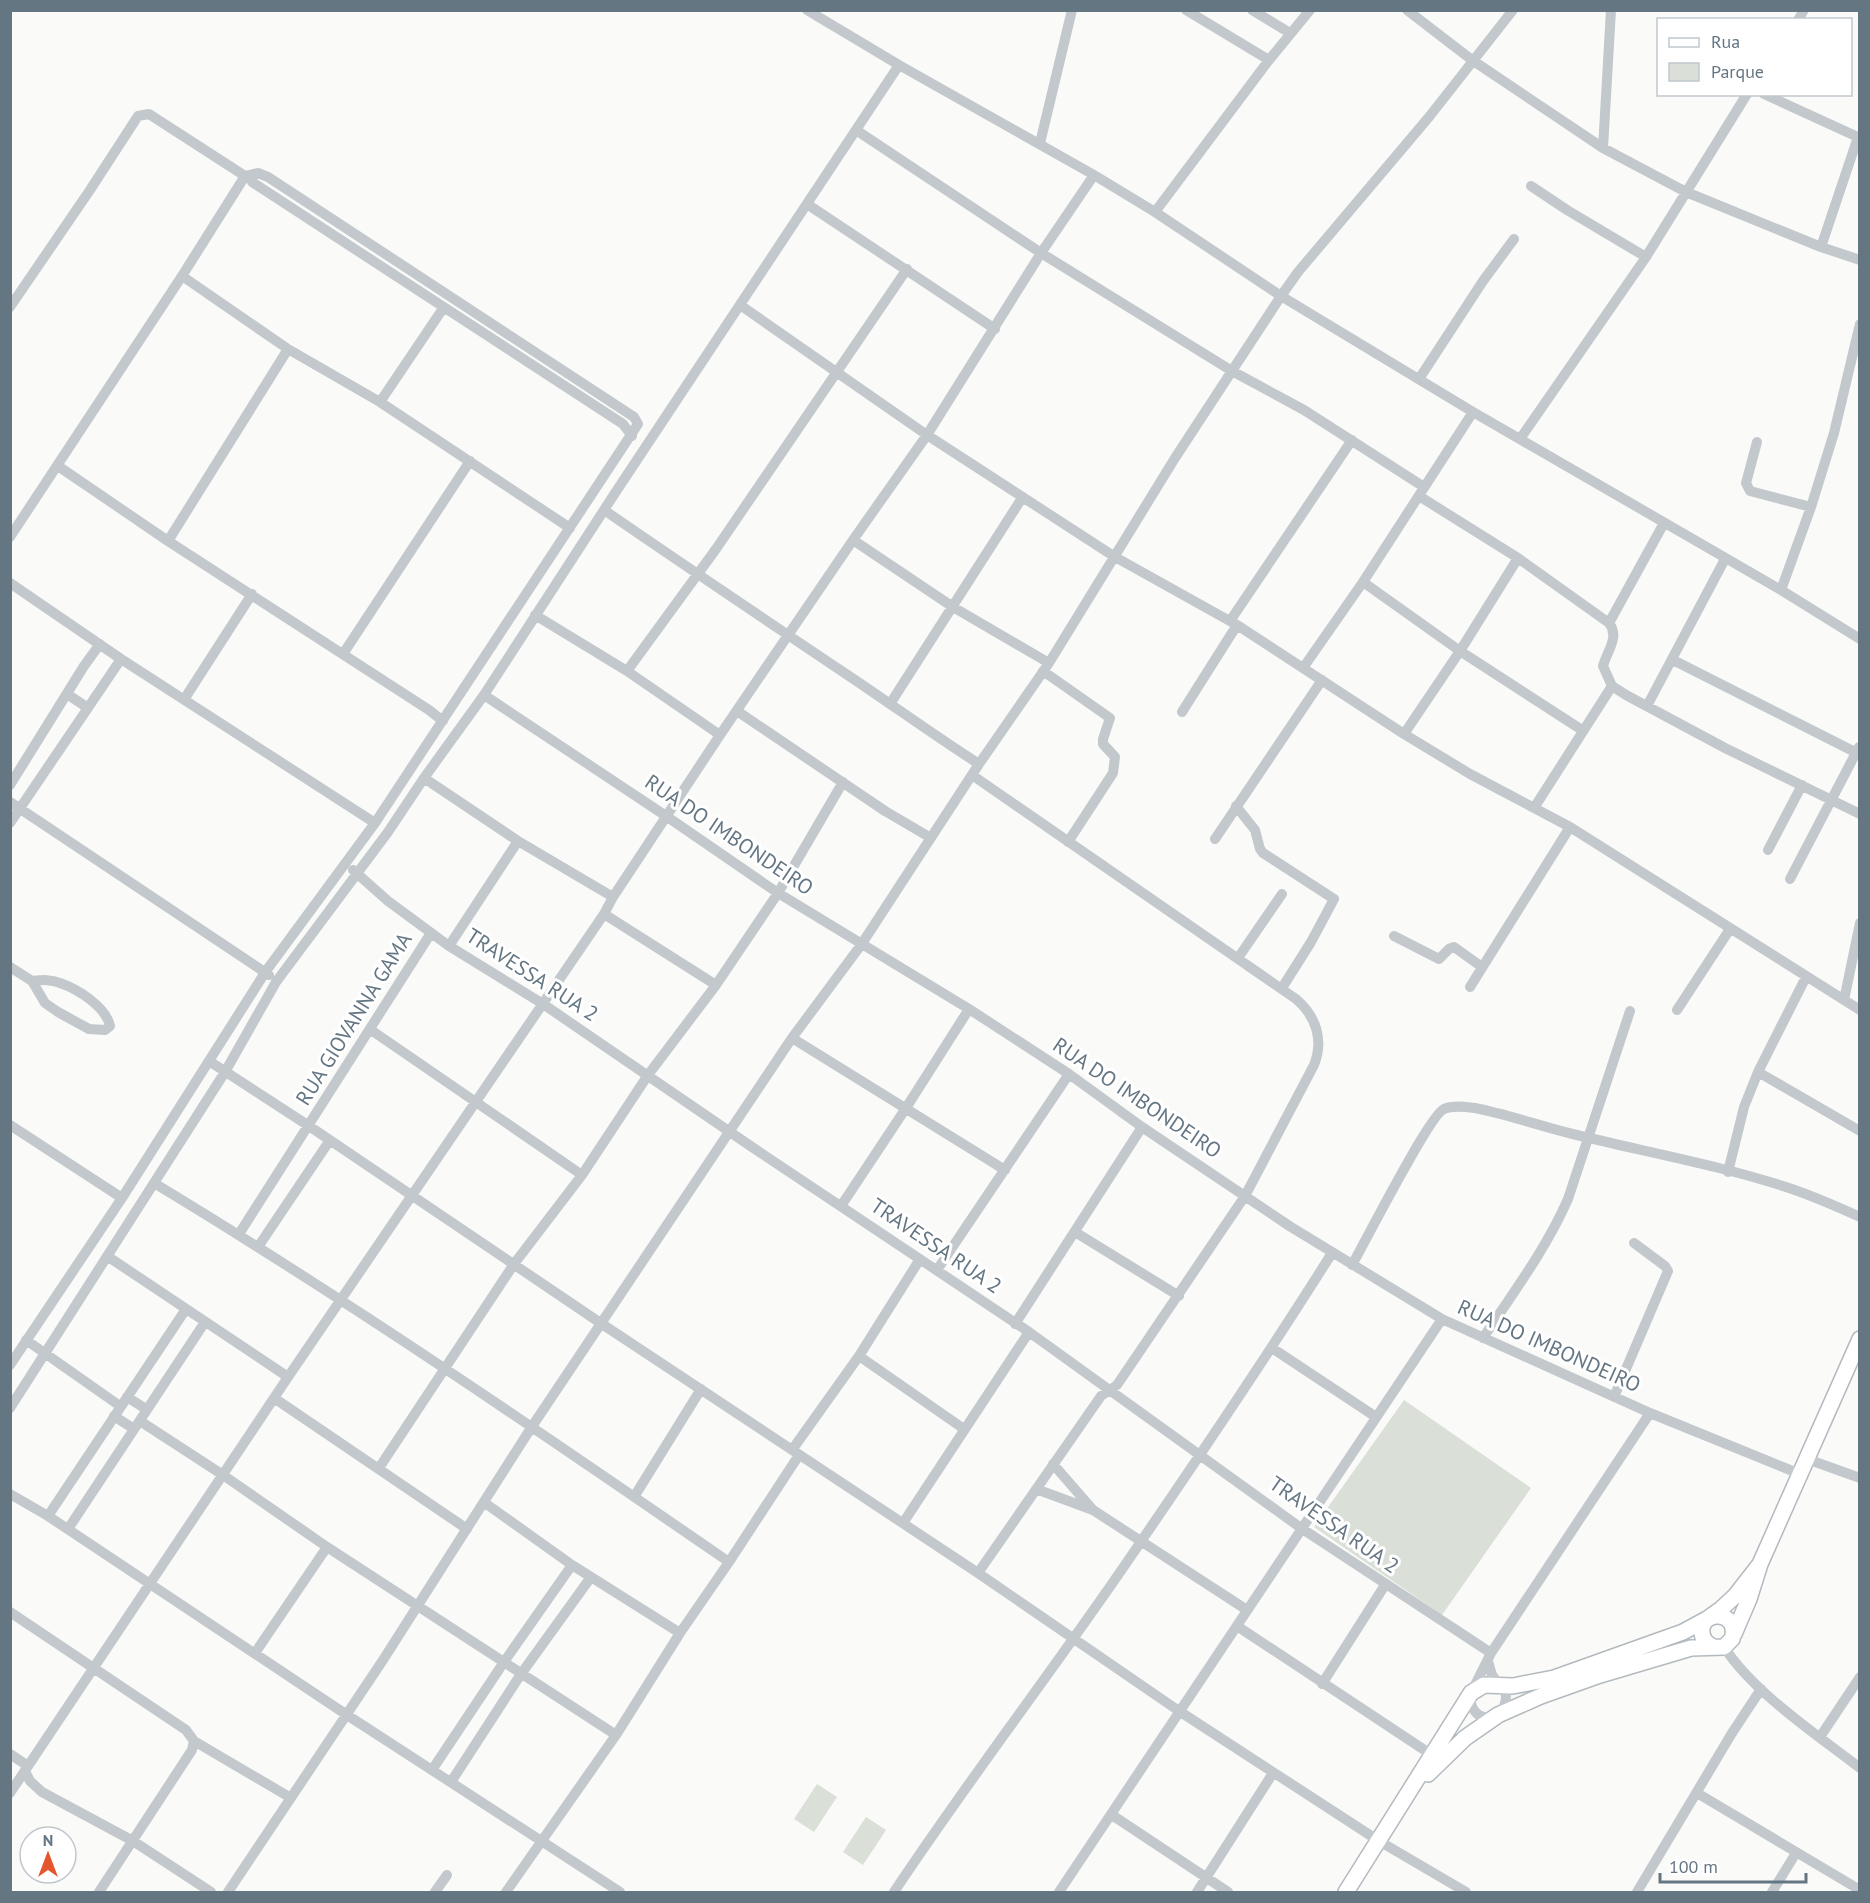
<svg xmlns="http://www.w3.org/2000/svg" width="1870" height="1903" viewBox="0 0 1870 1903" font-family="'PT Sans',sans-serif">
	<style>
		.green { fill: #dadfd7 }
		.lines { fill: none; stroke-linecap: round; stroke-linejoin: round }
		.secondary-casing { stroke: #b3babf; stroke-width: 18 }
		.minor { stroke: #c3c8cc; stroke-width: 10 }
		.secondary { stroke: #fff; stroke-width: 15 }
		.labels { text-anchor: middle; stroke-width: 6; stroke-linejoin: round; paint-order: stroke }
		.street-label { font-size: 21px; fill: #657683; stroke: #fff }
	</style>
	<rect width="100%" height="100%" fill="#fafaf8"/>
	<path class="green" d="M1404,1400l127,88 -89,127 -128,-88z
		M817,1784l20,13 -23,35 -20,-13z
		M866,1817l20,13 -23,35 -20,-13z"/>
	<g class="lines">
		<g class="secondary-casing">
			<path id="secondary" d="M1734,1634l15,-35 11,-35 100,-225
				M1428,1774l37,-36 33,-23 43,-19 59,-21 91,-27 33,-1 8,-8c9,-29 -33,-30 -30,-6 1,8 6,12 12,14
				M1346,1892l125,-199 13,-8 29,1 41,-8 129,-46 24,-13 14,-10 14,-13 25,-32"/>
		</g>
		<path class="minor" d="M807,10l92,55 195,110 61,37 126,84 192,116 308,178 79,49
			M1186,10l83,50
			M1252,10l38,23
			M1407,10l65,50 131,88 83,44 135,55 39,13
			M1798,20l6,-10
			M1764,94l96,44
			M856,130l185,123 191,118 72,39 120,77
			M1040,143l32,-133
			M1603,148l8,-138
			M250,175l2,7 371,242 9,12
			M1531,186l36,24 79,47
			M807,204l188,125
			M1155,212l114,-152 41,-50
			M1821,247l37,-110
			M182,276l106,73 92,53 190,126
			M740,305l187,130 188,122 122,68 167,109 66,40 100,53 290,183
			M10,307l80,-117 48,-74 11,-2 96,62
			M1419,379l64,-98 31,-42
			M380,402l64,-95
			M1520,439l126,-182 101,-163
			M1757,442l-11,41 4,8 61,16
			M58,466l110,75 261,169 14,11
			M1419,496l99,62 91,65c11,14 -2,28 -6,43l9,20 14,9 99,53 135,66
			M604,510c84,58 169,115 254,172 40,27 80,56 121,82
			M10,537l172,-261 63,-100 13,-3 10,4 366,240 4,7 -263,399 -109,148 -144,227 -112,167
			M853,540l100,67 96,56
			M168,541l120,-192
			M1363,582l97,69 122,79
			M10,583l111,76 254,164
			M1781,590l30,-83 23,-74 26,-109
			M535,615l92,56
			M1230,621l122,-181
			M1609,623l55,-100
			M343,654l127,-193
			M1673,660l182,92
			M1303,668l60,-86 110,-170
			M1043,671l67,47 -7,21v5l12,13 -2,16 -45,69
			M67,694l21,14
			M484,695l182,121 112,77 191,116 100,65 73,53 149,100 151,92 208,94 150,61
			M185,698l67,-104
			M890,704l132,-206
			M1647,706l78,-147
			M737,711l148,100 46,27
			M1182,712l55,-87
			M1404,734l56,-83 58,-93
			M720,735l-93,-64 89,-122 191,-280
			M972,775l324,224c20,17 28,41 18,66l-69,131 -128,189 -16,11 -123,177
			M424,778l94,63 95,56
			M10,785l74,-119 16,-22
			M10,802l259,173
			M1236,806l19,24 5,19 3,4 71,46 -23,43 -29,46
			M1534,808l78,-122
			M10,823l111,-164
			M1215,839l107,-159
			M1768,850l34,-65
			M353,870l35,31 61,45 94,58 206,141 280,187 272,196 190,125
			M1790,879l69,-132
			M604,914l112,71 62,-92 65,-111
			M1394,936l45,23 10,-10 5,-2 28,20
			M449,946l69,-105
			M1238,958l44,-64
			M10,967l22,14 13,22 13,9 31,17 16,1 5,-4c-4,-19 -32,-37 -50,-43 -9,-4 -18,-3 -28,-2
			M1470,987l100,-160
			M1844,1000l16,-77
			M1677,1010l53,-81
			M371,1030l211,145
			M792,1038l213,132
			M209,1061l100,65 293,198 376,249 201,138 200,130 87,51
			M1758,1072l102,59
			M10,1125l112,73
			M1728,1172l16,-65 14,-35 48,-95
			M154,1183c197,119 386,249 575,379
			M841,1206l65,-98 63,-99
			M1075,1232l104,64
			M239,1234l192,-301
			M258,1247l72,-107
			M107,1256l181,121
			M1352,1265c12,-21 78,-151 92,-156 9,-4 22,-2 31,-1 36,7 70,20 106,28 70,17 142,30 211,53 23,8 46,18 68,28
			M937,1270l132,-196
			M1015,1324l127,-197
			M1483,1338c30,-45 63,-89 85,-139l62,-188
			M26,1340l94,66
			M1272,1348l104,69
			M859,1356l105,73
			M127,1397l19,12
			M1614,1397l54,-126 -3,-5 -31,-23
			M274,1398l193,131
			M10,1408l215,-336 51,-90 112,-150 36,-54 60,-83 133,-205 282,-425
			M114,1416l20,13
			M140,1421l83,54 104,72 289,188
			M792,1450l67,-94 61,-97
			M1807,1459l53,19
			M1053,1464l40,46
			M379,1468l135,-204 68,-89 66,-100 68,-90
			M1036,1489l57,21 154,100
			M10,1494l38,22 299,199 273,177
			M634,1497l67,-108
			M485,1503l87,62 108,68
			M48,1516l138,-207
			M903,1523l126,-191
			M68,1529l137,-207
			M10,1612l176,118 8,11 -2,9 -93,142
			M1237,1626l195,129
			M1724,1647c30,46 92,87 136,121
			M255,1653l72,-106
			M1488,1661l4,14 14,19c1,33 -40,30 -35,-1l20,-40 159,-240
			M1322,1684l63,-99
			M1820,1737l40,-60
			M194,1741l97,57
			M10,1754l18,12
			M432,1770l72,-108 68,-97
			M25,1771l5,10 12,11 91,49 78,51
			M451,1782l70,-108 70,-97
			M10,1793l278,-416 316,-463 9,-17 107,-162 133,-195 74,-105 114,-182 53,-78
			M1697,1793l163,97
			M1112,1815l116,77
			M228,1892l155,-232 148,-232 261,-390 69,-93 118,-181 70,-101 126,-205 106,-162 17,-24 131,-155 84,-107
			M435,1892l12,-17
			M506,1892l110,-157 64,-102 49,-71 70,-107
			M894,1892c79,-119 168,-233 248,-352 65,-95 129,-190 190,-287
			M1059,1892l383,-573
			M1197,1892l76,-119
			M1637,1892l95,-159 29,-44
			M1772,1892l24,-39"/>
		<use href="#secondary" class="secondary"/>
	</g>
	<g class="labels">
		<g class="street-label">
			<text transform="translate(729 835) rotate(34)" y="7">RUA DO IMBONDEIRO</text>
			<text transform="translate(532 975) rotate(33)" y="7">TRAVESSA RUA 2</text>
			<text transform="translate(354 1019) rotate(-58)" y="7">RUA GIOVANNA GAMA</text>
			<text transform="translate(1137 1098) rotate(34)" y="7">RUA DO IMBONDEIRO</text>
			<text transform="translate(936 1246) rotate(34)" y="7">TRAVESSA RUA 2</text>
			<text transform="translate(1549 1346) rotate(24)" y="7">RUA DO IMBONDEIRO</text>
			<text transform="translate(1334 1525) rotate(35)" y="7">TRAVESSA RUA 2</text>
		</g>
	</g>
	<rect width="1870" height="1903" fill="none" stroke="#657683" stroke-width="24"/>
	<rect x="1657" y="18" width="195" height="78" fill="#ffffff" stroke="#c1c8cd" stroke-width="1.5"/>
	<rect x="1669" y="38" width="30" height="9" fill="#ffffff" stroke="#c1c8cd" stroke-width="1.5"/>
	<text x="1711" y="48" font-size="18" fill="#657683">Rua</text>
	<rect x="1669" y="63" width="30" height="18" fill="#dadfd7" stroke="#c1c8cd" stroke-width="1.5"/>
	<text x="1711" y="78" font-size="18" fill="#657683">Parque</text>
	<g transform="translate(48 1855)"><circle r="28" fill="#ffffff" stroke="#c1c8cd" stroke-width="1.5"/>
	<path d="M0-4.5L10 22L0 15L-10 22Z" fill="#e4572e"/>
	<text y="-9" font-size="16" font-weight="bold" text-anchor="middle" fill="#657683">N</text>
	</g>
	<path d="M1660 1873v9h146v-9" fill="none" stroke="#657683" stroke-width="3"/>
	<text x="1669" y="1873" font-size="18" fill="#657683" stroke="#ffffff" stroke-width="4.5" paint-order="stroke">100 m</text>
</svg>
